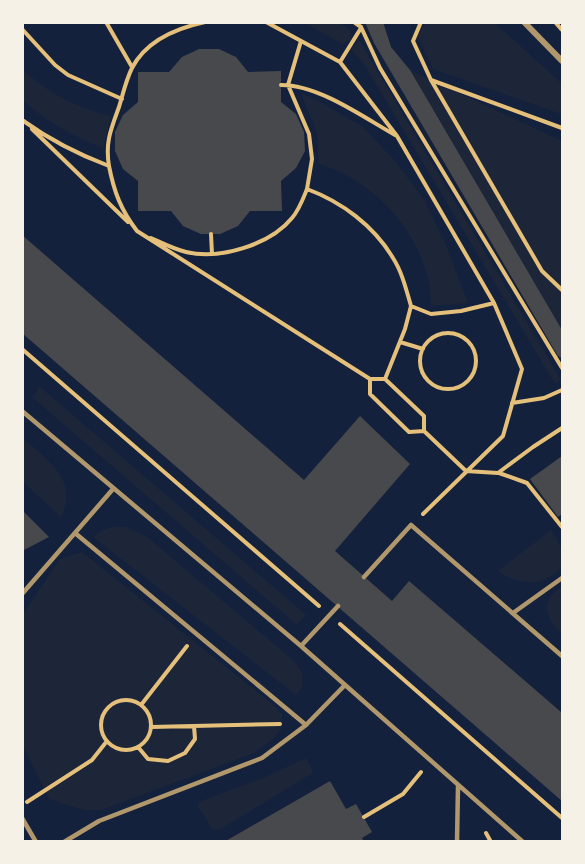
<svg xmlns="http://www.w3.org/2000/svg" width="585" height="864" viewBox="0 0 585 864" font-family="'DejaVu Sans',sans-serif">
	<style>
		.green { fill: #1d2539 }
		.building { fill: #48494c }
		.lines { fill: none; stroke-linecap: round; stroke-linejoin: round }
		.path { stroke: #e5c07b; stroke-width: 4 }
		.service { stroke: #b1986c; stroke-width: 4.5 }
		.minor { stroke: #b1986c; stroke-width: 6 }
	</style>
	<rect width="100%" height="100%" fill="#14213d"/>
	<path class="green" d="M306,23h34l11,8 -1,9 -8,4z
		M426,23h69l66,60v31l-128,-45 -16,-34z
		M359,40l202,340 -6,4 -191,-320 -13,-15z
		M22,69c24,23 57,40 89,47l-8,32c-30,-12 -57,-26 -80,-48z
		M410,70l152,71v189z
		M301,93l21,10 41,24 33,35 29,39 21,44 22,58 -37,3c0,-64 -52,-124 -112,-142l-2,-31z
		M40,387l266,228 -9,10 -265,-228z
		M23,438c25,23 56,41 38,79l-38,-35z
		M113,527h13l20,9 149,126 7,11 1,13 -7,9 -203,-158 10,-7z
		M551,530l11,19v19c-5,4 -10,8 -16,11 -14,7 -37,1 -48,-8z
		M82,552l194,155 6,8 -1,14 -7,9 -20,15 -150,56c-18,5 -36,-4 -54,-10l-27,-52v-133l37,-55z
		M562,586v48c-18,-17 -22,-33 0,-48z
		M306,758l7,13 -2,3 -92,56 -7,-1 -14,-23 1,-4 62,-23z"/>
	<path class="building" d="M365,22h18l8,25 19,23 152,260v28l-4,-2 -184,-313z
		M199,49h20l17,8 12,15 33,-1v31l15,12 8,18 1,19 -9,17 -15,13 1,30h-32l-12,15 -18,8h-19l-18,-8 -12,-15h-33v-30l-15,-12 -8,-18v-19l8,-17 15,-13v-30h31l13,-15z
		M22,235l282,245 56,-64 50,48 -75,87 57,50 17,-20 152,131 1,-2v91l-540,-468z
		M562,456v58l-4,3 -28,-38z
		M22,510l27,27 -27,14z
		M330,781l16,28 10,-5 16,28 -10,6 2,4h-140z"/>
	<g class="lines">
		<path class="path" d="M106,22l26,45
			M266,22l74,40 57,74 97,167 28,66 -19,67 -80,78
			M354,22l7,5 19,41 182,300
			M421,22l-8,19 18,39 111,191 20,19
			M555,22l7,8
			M22,29l33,36 13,10 54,24
			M301,41l-13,44 21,49 3,25 -5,30
			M340,62l21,-34
			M431,80l131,48
			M281,85c38,0 82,32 114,50
			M22,120c28,20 55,34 87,46 5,26 12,44 28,65l233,148h15l39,37v15l42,40 32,2 35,-26 29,-19
			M32,129l96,93
			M109,166c-4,-24 2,-37 10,-59 4,-13 7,-27 13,-39 14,-27 45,-40 73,-46
			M211,234l1,20
			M151,238c11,5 23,11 35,14 33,8 84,-7 106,-34 7,-8 11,-19 15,-29 35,13 67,37 86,69 9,14 13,31 18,48
			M420 361a28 28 0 1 1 56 0a28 28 0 1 1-56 0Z
			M400,342l23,7
			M22,349l297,257
			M370,379v15l39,38 15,-1
			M385,379l20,-50 6,-23 20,8 30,-3 33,-8
			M512,403l32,-5 18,-8
			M499,473l28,10 35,44
			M340,624l222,194
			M101 725a25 25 0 1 1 50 0a25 25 0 1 1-50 0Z
			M141,705l46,-59
			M151,727l129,-3
			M138,747l10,12 20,2 17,-8 10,-14 -1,-13
			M27,802l65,-42 15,-19
			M364,817l39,-23 18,-22
			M486,833l5,9"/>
		<path class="service" d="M22,411l279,235 222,196
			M75,533l231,192
			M364,577l47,-52 151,131
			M22,594l91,-105
			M513,613l49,-35
			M301,646l37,-40
			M22,818l14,24
			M64,842l35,-21 163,-63 44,-33 39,-40
			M457,842l1,-56"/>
		<path class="minor" d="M524,22l38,39"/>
	</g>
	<rect width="585" height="864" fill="none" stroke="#f6f1e7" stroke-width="48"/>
</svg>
